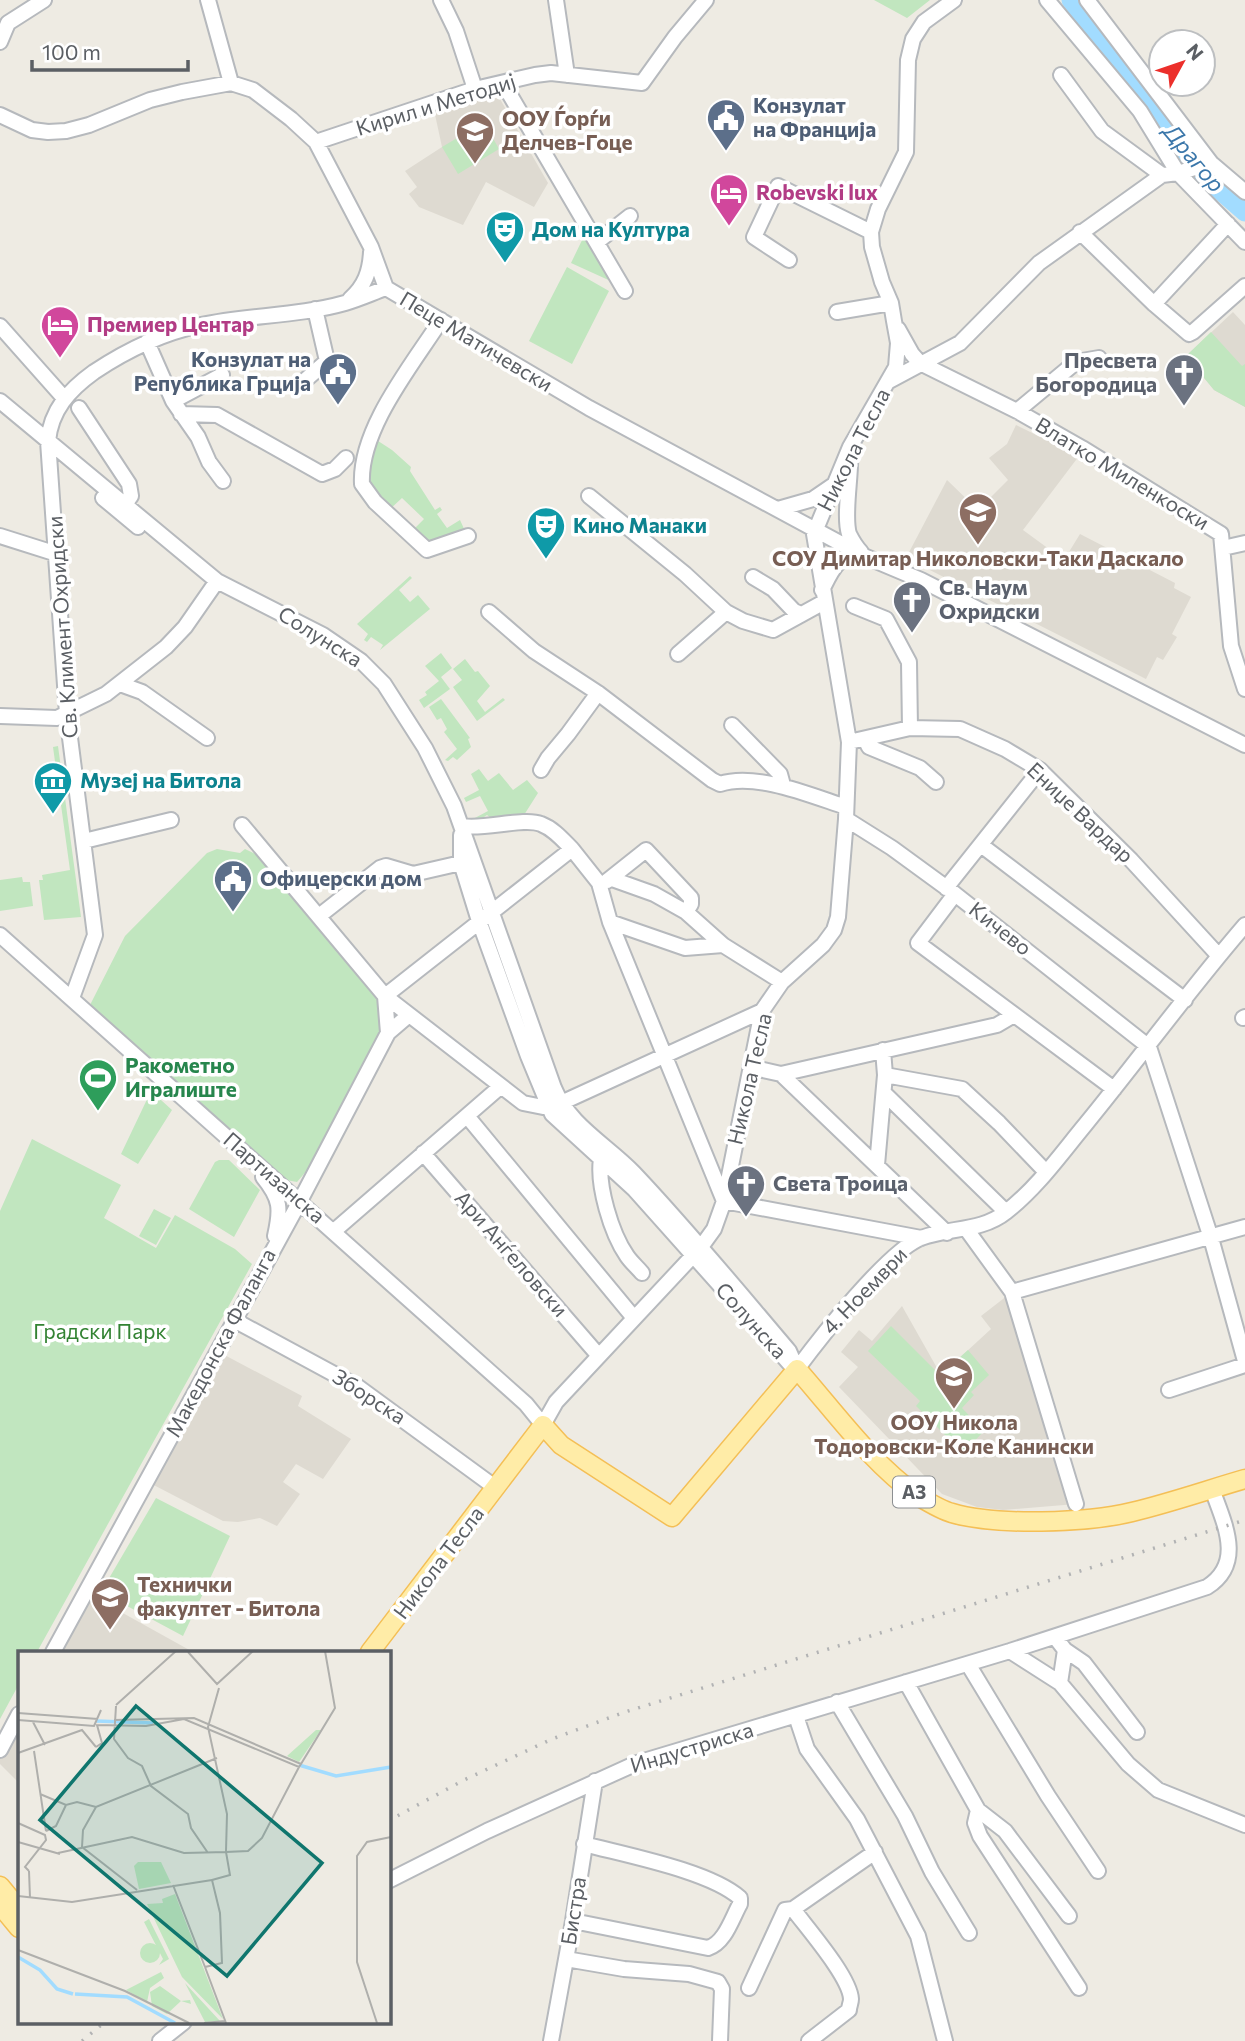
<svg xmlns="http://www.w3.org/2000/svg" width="1245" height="2041" viewBox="0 0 1245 2041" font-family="Commissioner,sans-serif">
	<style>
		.education { fill: #dedad1 }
		.green { fill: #c1e6bf }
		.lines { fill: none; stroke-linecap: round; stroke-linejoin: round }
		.river { stroke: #a2dcff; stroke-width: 19 }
		.minor-casing { stroke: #b6b9bd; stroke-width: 18 }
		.major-casing { stroke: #f4bf56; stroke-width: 21 }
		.minor { stroke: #fff; stroke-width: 14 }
		.major { stroke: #ffeca7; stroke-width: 18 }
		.rail { stroke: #b2b3b4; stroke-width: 3.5; stroke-dasharray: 2 9; stroke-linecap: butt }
		.labels { text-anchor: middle; stroke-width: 7; stroke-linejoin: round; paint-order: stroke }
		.shield { fill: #fff; stroke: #8c8f92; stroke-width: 2 }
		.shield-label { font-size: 19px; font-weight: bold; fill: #5b5f64 }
		.street-label { font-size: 21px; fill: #5b5f64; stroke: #fff }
		.service-label { font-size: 21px; font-weight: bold; fill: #4e5e75; stroke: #fff; text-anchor: start }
		.education-label { font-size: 21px; font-weight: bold; fill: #785e54; stroke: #fff; text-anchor: start }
		.hotel-label { font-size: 21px; font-weight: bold; fill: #b23c85; stroke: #fff; text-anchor: start }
		.culture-label { font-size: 21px; font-weight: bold; fill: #0d838f; stroke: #fff; text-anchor: start }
		.worship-label { font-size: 21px; font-weight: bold; fill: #5b616d; stroke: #fff; text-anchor: start }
		.leisure-label { font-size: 21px; font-weight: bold; fill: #27864d; stroke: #fff; text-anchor: start }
		.park-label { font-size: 21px; fill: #338333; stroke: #fff }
		.water-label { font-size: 23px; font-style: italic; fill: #3b77aa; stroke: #fff }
		.inset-river { fill: none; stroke: #a2dcff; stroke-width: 3.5 }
		.inset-road { fill: none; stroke: #afafac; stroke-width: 2 }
		.view { fill: #0f766e; fill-opacity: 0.15; stroke: #0f766e; stroke-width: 3.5 }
		.inset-edge { fill: none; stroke: #5b5f64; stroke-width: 3.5 }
	</style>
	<rect width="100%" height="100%" fill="#eeebe3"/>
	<path class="education" d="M469,95l31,4 21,37 27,47 -14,24 -48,-25 -23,43 -44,-18 -10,-13 8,-7 -12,-16 37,-24 -8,-37z
		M1233,312l12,13v82l-31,-17 -28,-34z
		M1016,425l63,31 -56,74 41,30 16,-26 95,49 -1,5 17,9 -19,37 5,3 -14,23 -6,-3 -11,22 -240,-121 41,-78 31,30 30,-30 -19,-22 18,-14z
		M1012,1292l64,212 -73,6 -26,-3 -35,-13 -103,-107 19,-20 -17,-15 18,-22 13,11 30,-35 39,69 50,-46 -10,-13z
		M217,1351l85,45 -4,10 53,33 -28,40 -27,-15 -13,18 17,12 -23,32 -17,-8 -22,4 -15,-1 -77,-40z
		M85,1593l36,19 72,40h-140z
		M19,1714v69l-19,-19v-14z"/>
	<path class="green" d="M874,0h56l-23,18z
		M484,122l15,27 -41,25 -16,-27z
		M585,234l30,49 -44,-20z
		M567,267l42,24 -37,73 -43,-23z
		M1211,332l31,34 3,-2v43l-31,-17 -28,-34z
		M375,439l17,11 19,17 -1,4 25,39 5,-3 2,3 -5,4 10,14 13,-8 6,13 -32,14 -23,-15 13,-13 -22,-21 -13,12c-28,-34 -25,-29 -14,-71z
		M410,576l2,2 -13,12 11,12 8,-7 12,14 -50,41 3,-5 -12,-8 -4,5 -3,-2 4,-6 -11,-10z
		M441,653l11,15 -11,9 9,12 -26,19 -5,-8 8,-5 -2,-3 14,-11 -14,-15z
		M465,659l10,13 3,-1 12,15 -13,15 8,11 18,-14 2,2 -28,21 -24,-34 9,-7 -9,-11z
		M441,699l29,39 -2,1 3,8 -14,13 -4,-3 -5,4 -3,-1 12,-11 -13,-17 3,-3 -6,-11 -4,2 -8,-13z
		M58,746l23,171 -37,3 -5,-40h4l-1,-5 28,-5 -17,-123z
		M479,769l9,12 11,-8 14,17 14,-10 11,13 -14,22 -28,7 -9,-7 -12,8 -2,-4 15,-8 -8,-15 -14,6 -2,-4 15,-8 -8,-16z
		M217,849l23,4 5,-4 15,7 110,131 9,15 2,25 -10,26 -62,115 -12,14 -11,-2 -29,-23 -167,-152 35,-69 82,-83z
		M22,877l1,5h7l3,24 -33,5v-31z
		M151,1091l21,19 -34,54 -17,-10z
		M32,1139l89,46 -17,33 52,30 19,-33 60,34 17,15 -215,388h-18v32l-19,35v-508z
		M219,1160h10l31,30 -26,47 -45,-28 26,-47z
		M154,1209l17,9 -15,27 -17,-9z
		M891,1326l49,49 28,-25 21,25 -18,17 3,3 -12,13 22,23 -21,22 -47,-47 4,-5 -52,-50z
		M156,1498l74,38 -47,100 -82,-44z"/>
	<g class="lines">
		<path class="river" d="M1071,0l135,178 39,34"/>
		<g class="minor-casing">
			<path id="minor" d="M208,0l23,83
				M441,0l15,31 19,58
				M556,0l11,75
				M1047,0l93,111 38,62 67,69
				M1087,0l124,163 34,29
				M0,42l8,-19 36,-23
				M1061,75l41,56 60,44
				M503,83l122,208
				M0,115l32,15 16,2 18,-1 23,-6 61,-25 32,-8 49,-9 22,7 38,29 25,23 55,105 15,41 203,120 275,148 57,24 324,165
				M316,142l159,-53 60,-14 16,-2 91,10 33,-46 31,-37
				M1080,232l74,72 35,30 4,-2 52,-46
				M597,242l33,-26
				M789,260l-35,-23 24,-51 93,46
				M350,299c15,-13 20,-28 21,-47
				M1154,304l74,-80
				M837,312l54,-9
				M441,320c-28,44 -82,109 -79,164l13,18 52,48 41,-14
				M0,326l64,72
				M898,329l14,25 8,9 97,48 65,37 139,86 10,112 14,43
				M147,342l26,59 25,36 11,25 14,19
				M889,381l71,-38 79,-80 123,-88 16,-2 33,-10
				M302,383l25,-22 -12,-52
				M0,401l217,180 106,54 38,26 23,23 41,64 29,58 100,282c15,37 53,57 80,85 54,57 104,118 155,178l8,18
				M173,401l49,-26
				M79,408l50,76 2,12 -10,14
				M1017,411l59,-49 23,-4
				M181,414l36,1 105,59 13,-5 11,-11
				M850,451c2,22 -7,64 -1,83 3,6 7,13 12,18
				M589,496l96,78 41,38 17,9 30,9 51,-28
				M103,498l35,29
				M778,509l35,-10 19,-13
				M0,536l57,18
				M1223,548l22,-5
				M753,577l20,12 21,22 7,3
				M822,590c9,-18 17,-39 41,-34
				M854,606l32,13 23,43 1,66
				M489,612l45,39 64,42 114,87 8,4c36,-12 92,12 126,23
				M678,654l48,-42
				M120,684l22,8 65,46
				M0,716l57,2 49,-24 60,-47 19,-20 32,-46
				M732,725l48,49 3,11
				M865,739l4,8 51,21 16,14
				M849,742l61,-14 50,1 45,20 35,21 91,90 88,96
				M541,770l7,-12 20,-24 30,-41
				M846,819l46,29 63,46 194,153 62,191 34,123
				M242,825l143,171 138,107 20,4 18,-4 201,-92
				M462,826c23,4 62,-9 79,-2 13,5 22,16 31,25
				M461,835v28l18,58 49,135 24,58 82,75 156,175
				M84,841l87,-21
				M981,845l204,155
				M612,879l42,15 32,18 37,33 59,37
				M607,881l39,-31 45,48v6l-5,8
				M946,888l94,-118
				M955,894l-37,49 196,146
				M319,916l61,-48 6,-2 27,8 48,-11
				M610,922l75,26 38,-3
				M0,935l526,469 17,21 13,-23 145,-155 13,-18 10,-28 38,-190 20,-29 41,-37 11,-15 4,-13 8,-98 3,-77 -35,-208 36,-87 46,-80 2,-24 -4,-22 -3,-18 -9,-21 -10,-35 -1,-15 7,-23 28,-57 2,-92 5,-21 11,-17 30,-22
				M72,998l23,-63 -28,-221 -19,-273c3,-31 21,-51 46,-69 33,-22 68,-39 107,-47 48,-10 98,-9 144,-22 14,-4 27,-10 41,-15
				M1243,1018l2,-1
				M388,1033l-3,-37 187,-147 27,34 11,39 114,279 197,37
				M750,1067l31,7 166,159
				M781,1074l216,-49 17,-10
				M885,1075l77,14 37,34 47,49
				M884,1093l122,119
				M467,1116l167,202
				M423,1153l176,203
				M601,1159c-4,26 10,74 26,97 4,6 10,11 15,17
				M877,1165l8,-90 -2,-25
				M263,1177c18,22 18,32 12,59
				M967,1230l45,62 64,212
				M334,1231l166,-144
				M1012,1292l233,-65
				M234,1320l124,67 138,101
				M797,1369c23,-31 91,-118 124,-131 28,-11 60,-6 85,-26 31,-24 55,-58 79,-87 54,-66 104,-135 160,-200
				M1169,1390l76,-25
				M1055,1637l10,13 19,13 53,69
				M1010,1651l50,32 68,81 30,26 87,35
				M53,1652l247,-451 88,-168 21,-18
				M968,1664l80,132 50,75
				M906,1682l72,128 27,21 64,85
				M1060,1683l5,-33
				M837,1702l68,114 27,56 37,61
				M796,1716l11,33 50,70 61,117 27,105
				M0,1750l19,-36
				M978,1810l-3,13 5,13 99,152
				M388,1881l99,-50 150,-68 373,-112 197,-64c38,-24 17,-64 5,-98
				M573,1921l135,27c17,-5 24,-30 32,-44v-6c-30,-27 -115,-43 -156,-54
				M566,1959l58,10 65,5 29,8 4,7 -2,52
				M749,1988l36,-78 8,-1
				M160,2041l24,-19
				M551,2041l22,-120 22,-140
				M809,2041l40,-31c0,-4 2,-7 2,-11 -1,-22 -44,-71 -58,-90l82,-57"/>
		</g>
		<g class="major-casing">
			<path id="major" d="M370,1652l173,-227 18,20 111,72 125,-148c38,43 74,94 121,127 10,6 23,14 34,17 44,13 135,10 180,-1 38,-9 75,-22 113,-33
				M0,1886l19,23
				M0,1905l19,23"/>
		</g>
		<use href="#minor" class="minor"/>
		<use href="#major" class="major"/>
		<path class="rail" d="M388,1821l76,-41 88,-41 73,-27 620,-192
			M82,2041l23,-19"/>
	</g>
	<defs>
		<g id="civic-pin" transform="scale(2.0125)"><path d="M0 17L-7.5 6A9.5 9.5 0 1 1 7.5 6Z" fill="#5c6f8a" stroke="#fff"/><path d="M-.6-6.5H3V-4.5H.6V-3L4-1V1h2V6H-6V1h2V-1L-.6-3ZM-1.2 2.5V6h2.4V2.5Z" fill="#fff"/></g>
		<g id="school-pin" transform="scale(2.0125)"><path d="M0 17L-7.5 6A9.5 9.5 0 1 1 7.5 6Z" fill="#8d6e63" stroke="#fff"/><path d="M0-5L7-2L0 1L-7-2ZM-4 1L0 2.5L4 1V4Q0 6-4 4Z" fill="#fff"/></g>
		<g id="hotel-pin" transform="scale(2.0125)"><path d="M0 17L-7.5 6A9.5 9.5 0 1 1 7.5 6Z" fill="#d1479c" stroke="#fff"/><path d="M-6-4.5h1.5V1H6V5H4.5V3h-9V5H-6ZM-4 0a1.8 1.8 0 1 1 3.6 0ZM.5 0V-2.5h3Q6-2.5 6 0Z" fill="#fff"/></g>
		<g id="theatre-pin" transform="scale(2.0125)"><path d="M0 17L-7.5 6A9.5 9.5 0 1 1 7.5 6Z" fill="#0f9aa8" stroke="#fff"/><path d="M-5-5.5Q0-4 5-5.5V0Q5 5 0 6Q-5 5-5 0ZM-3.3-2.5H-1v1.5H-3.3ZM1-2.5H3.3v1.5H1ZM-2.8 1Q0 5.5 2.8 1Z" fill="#fff"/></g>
		<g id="church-pin" transform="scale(2.0125)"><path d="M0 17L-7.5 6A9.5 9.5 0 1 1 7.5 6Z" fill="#6b7280" stroke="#fff"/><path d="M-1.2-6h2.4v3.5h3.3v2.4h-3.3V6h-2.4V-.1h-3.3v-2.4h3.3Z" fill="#fff"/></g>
		<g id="museum-pin" transform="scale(2.0125)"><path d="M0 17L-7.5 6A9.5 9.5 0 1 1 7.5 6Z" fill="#0f9aa8" stroke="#fff"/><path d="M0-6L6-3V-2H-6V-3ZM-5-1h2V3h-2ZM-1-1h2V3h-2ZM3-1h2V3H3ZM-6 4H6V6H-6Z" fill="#fff"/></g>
		<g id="stadium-pin" transform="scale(2.0125)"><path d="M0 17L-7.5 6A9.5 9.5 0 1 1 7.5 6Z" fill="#2e9e5b" stroke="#fff"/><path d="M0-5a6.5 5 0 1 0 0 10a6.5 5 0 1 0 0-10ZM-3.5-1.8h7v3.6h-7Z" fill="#fff"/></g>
		<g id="university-pin" transform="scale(2.0125)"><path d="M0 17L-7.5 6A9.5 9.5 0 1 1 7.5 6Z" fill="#8d6e63" stroke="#fff"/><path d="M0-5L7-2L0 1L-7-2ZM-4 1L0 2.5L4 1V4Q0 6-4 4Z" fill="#fff"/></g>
	</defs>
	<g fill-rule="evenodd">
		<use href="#civic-pin" x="726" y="118"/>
		<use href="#school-pin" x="475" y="131"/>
		<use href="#hotel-pin" x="729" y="193"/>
		<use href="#theatre-pin" x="505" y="230"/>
		<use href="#hotel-pin" x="60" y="325"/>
		<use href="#civic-pin" x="338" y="372"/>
		<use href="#church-pin" x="1184" y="373"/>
		<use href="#school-pin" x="978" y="512"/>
		<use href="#theatre-pin" x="546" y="526"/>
		<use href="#church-pin" x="912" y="600"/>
		<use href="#museum-pin" x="53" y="781"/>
		<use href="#civic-pin" x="233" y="879"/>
		<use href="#stadium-pin" x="98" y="1078"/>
		<use href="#church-pin" x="746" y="1184"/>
		<use href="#school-pin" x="954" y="1376"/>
		<use href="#university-pin" x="110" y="1597"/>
	</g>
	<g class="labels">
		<rect class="shield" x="893" y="1476.5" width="42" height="31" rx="5"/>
		<g class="shield-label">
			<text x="914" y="1499">A3</text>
		</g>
		<g class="street-label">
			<text transform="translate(436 105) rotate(-17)" y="7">Кирил и Методиј</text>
			<text transform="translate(476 342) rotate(31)" y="7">Пеце Матичевски</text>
			<text transform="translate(854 450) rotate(-63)" y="7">Никола Тесла</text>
			<text transform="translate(1122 474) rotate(31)" y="7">Влатко Миленкоски</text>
			<text transform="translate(63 627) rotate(-94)" y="7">Св. Климент Охридски</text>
			<text transform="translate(320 637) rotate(32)" y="7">Солунска</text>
			<text transform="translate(1080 813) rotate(43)" y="7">Ениџе Вардар</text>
			<text transform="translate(1000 929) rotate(38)" y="7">Кичево</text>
			<text transform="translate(750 1079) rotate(-77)" y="7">Никола Тесла</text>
			<text transform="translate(274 1178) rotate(41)" y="7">Партизанска</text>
			<text transform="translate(511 1254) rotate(49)" y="7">Ари Анѓеловски</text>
			<text transform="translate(865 1291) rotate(-46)" y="7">4. Ноември</text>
			<text transform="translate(751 1321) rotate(48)" y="7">Солунска</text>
			<text transform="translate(221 1343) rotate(-62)" y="7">Македонска Фаланга</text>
			<text transform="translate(369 1397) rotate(33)" y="7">Зборска</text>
			<text transform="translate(439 1563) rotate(-53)" y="7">Никола Тесла</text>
			<text transform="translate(692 1748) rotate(-17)" y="7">Индустриска</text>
			<text transform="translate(574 1911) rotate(-81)" y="7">Бистра</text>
		</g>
		<g class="service-label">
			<text x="753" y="113">Конзулат<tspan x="753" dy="24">на Франција</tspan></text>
			<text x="311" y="367" text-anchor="end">Конзулат на<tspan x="311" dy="24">Република Грција</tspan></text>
			<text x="260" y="886">Офицерски дом</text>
		</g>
		<g class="education-label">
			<text x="502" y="126">ООУ Ѓорѓи<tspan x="502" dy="24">Делчев-Гоце</tspan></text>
			<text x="978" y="566" text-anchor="middle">СОУ Димитар Николовски-Таки Даскало</text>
			<text x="954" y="1430" text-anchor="middle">ООУ Никола<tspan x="954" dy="24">Тодоровски-Коле Канински</tspan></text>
			<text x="137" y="1592">Технички<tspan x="137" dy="24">факултет - Битола</tspan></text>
		</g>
		<g class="hotel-label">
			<text x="756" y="200">Robevski lux</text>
			<text x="87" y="332">Премиер Центар</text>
		</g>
		<g class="culture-label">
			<text x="532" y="237">Дом на Култура</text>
			<text x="573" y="533">Кино Манаки</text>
			<text x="80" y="788">Музеј на Битола</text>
		</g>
		<g class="worship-label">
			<text x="1157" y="368" text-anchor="end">Пресвета<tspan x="1157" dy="24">Богородица</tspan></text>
			<text x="939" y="595">Св. Наум<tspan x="939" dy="24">Охридски</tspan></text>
			<text x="773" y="1191">Света Троица</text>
		</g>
		<g class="leisure-label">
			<text x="125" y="1073">Ракометно<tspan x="125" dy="24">Игралиште</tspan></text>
		</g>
		<g class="park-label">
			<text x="100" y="1339">Градски Парк</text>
		</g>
		<g class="water-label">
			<text transform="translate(1194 158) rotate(50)" y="8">Драгор</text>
		</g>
	</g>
	<g transform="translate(18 1651)">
		<rect width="373" height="373" fill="#eeebe3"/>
		<path d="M298,79h5l-22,32 -12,-6zM120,211h23l10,21 -32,6 -5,-23zM157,243l48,125 -41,-42 -35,-73 16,-1 -1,-4zM131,268l20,40 -10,6 4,-6 -19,-37zM122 302a10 10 0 1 1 20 0a10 10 0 1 1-20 0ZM143,321l3,6 -14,10 -3,14 -21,-12zM167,332l35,38 -15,1zM142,335l21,15 9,-1 1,4 -10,-3 -14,13 -15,-8 -2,-14z" fill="#c1e6bf"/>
		<path class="inset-river" d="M78,70l57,2M281,114l37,11 55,-9M0,306l22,13 17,19 16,5M57,343l52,3 48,26"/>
		<path class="inset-road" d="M170,1l29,32 36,-33M201,37l-11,39 19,87 -1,37M98,54l60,-54M98,55l-2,33 14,19 14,8 9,20 37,28 3,14 17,25M0,62l80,6M0,69l76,6 7,-16M15,71l12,23M78,96l6,-4 -5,-18 49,1 38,-7 115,48 2,-3 -107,-46 -80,2M16,100l12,80M0,102l64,-23 14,17M283,113l34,-56 -10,-57M22,143l26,11 11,-3 19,5 121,-49M78,156l-13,23 -1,17 55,43M0,172l27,12 1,5 -21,27 4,4M28,180l10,-5 10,-21M0,191l42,12M40,202l74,-16 52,16 42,-1M11,220l1,27M155,234l32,82M0,245l54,6 140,-22M0,299l107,41 64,32M187,316l17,-4 -2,-50 -8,-33 18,-5 -4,-23 22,-1 14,-13 37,-71M187,316l21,56M186,372l21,-2M359,372l-20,-61v-106l10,-14 24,-5"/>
		<path class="view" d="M118,55l186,157 -95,113 -187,-156z"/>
		<rect width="373" height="373" class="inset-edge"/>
	</g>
	<g transform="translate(1182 63) rotate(50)"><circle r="33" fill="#ffffff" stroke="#bdbfc1" stroke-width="2"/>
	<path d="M0-5L12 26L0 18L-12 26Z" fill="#ec2f2b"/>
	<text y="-10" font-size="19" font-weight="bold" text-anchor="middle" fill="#5b5f64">N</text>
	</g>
	<path d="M32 60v10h156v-10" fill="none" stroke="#5b5f64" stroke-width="3.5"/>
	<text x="42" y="60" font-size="21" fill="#5b5f64" stroke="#ffffff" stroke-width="5" paint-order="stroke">100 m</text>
</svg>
